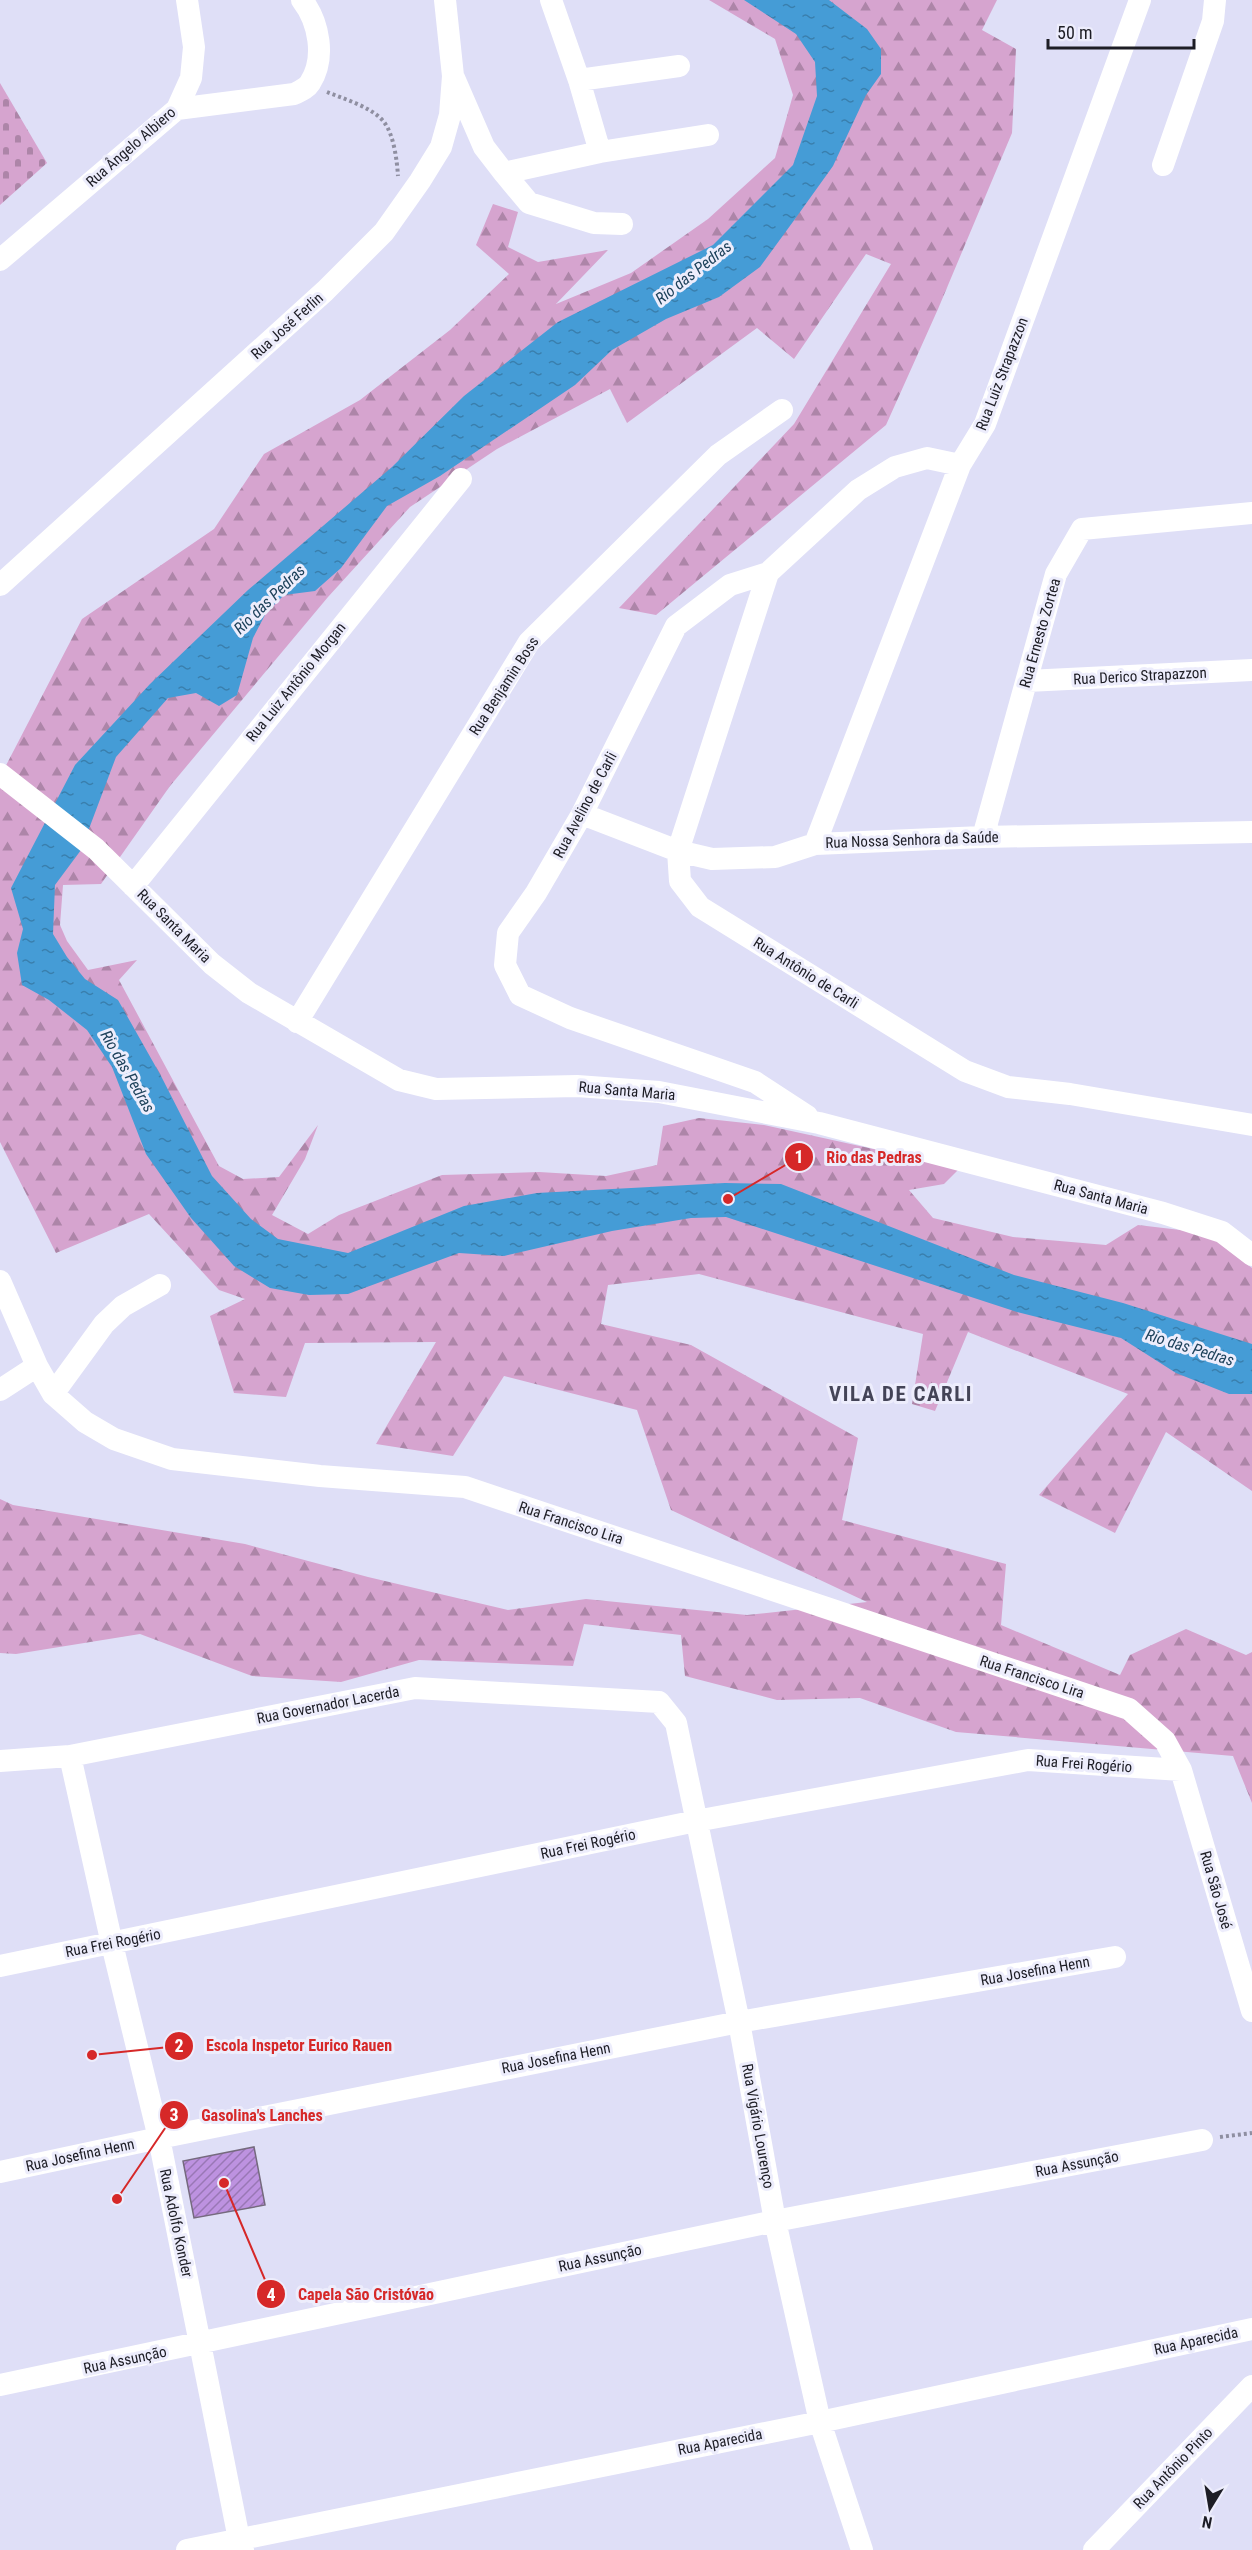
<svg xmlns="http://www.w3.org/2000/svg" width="1252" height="2550" viewBox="0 0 1252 2550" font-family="'Roboto Condensed',sans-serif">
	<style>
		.forest { fill: url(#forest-firs) }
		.cemetery { fill: url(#cemetery-stones) }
		.water { fill: url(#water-ripples) }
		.building { fill: url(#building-hatch); stroke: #756a7e; stroke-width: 1.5 }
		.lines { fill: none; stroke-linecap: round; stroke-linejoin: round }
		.path { stroke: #8f8fa1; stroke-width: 4; stroke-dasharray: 3 3; stroke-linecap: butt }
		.minor { stroke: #fff; stroke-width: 22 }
		.labels { text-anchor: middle; stroke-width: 6; stroke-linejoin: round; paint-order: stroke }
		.street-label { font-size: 15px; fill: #1d1d25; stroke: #ededfc }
		.water-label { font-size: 16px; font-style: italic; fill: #1e425b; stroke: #ededfc }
		.district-label { font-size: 21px; font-weight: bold; letter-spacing: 1.5px; fill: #444457; stroke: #ededfc }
		.leader { fill: none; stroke: #d62828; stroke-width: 2 }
		.callout-dot { fill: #d62828; stroke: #ededfc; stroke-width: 2 }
		.mark-label { font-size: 18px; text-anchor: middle; font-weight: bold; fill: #fff }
		.callout-label { font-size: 16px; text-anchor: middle; font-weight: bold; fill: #d62828; stroke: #ededfc; stroke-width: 6; stroke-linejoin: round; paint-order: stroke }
	</style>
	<defs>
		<pattern id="forest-firs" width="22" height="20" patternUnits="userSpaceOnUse" patternTransform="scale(1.5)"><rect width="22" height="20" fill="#d6a4cf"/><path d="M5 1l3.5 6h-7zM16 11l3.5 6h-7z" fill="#ad85a8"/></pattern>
		<pattern id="cemetery-stones" width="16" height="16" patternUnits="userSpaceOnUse" patternTransform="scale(1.5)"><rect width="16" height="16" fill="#d6a4cf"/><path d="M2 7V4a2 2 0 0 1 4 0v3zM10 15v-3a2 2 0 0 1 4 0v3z" fill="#ad85a8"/></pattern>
		<pattern id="water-ripples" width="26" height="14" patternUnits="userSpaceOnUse" patternTransform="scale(1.5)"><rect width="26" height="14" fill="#459cd6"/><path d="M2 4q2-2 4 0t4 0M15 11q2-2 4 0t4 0" fill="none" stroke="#397fad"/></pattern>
		<pattern id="building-hatch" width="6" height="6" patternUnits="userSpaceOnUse" patternTransform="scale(1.5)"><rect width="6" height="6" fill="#bd92e0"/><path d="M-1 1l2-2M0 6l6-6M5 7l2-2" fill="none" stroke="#9977b5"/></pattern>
	</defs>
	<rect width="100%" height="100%" fill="#dfdff7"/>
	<path class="forest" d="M709,0h288l-15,30 34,19 -4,84 -74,176 -52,116 -230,190 -37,-7 175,-184 97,-160 -25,-10 -72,105 -37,-31 -130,95 -17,-34 -113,60 -87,58 -82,90 -158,189 -69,98 -38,1 -3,40 7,16 21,29 49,-10 -18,20 100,186 24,13 36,-2 39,-52 -13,34 -33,56 36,19 31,-19 103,-40 97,-3 67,4 51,-11 6,-39 36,-8 65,7 196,43 -16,16 -35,6 24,28 80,19 93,8 32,-20 68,8 46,35v223l-86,-59 -51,101 -76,-38 89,-101 -160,-62 -33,79 -23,-7 11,-70 -224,-60 -91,11 -7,39 90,21 167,93 -16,82 164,44 -5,61 119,50 10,-20 56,-26 60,26 6,-3v151l-19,-47 -277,-24 -96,-34 -83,2 -92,-24 -4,-41 -97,-11 -11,42 -154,-6 -78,22 -89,-6 -112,-42 -124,20 -16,-1v-154l13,6 232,39 123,33 140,33 78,-11 161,16 120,-13 -196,-92 -34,-100 -133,-34 -51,80 -77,-12 60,-102 -131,1 -19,54 -52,-4 -24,-77 35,-17 -26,-9 -70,-76 -93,39 -56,-111v-365l82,-158 132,-90 50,-75 96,-54 90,-70 59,-56 -33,-29 17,-41 25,8 -10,35 30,15 70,-12 -52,54 75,-31 77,-54 67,-61 18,-63 -18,-56z"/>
	<path class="cemetery" d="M0,83l47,80 -47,42z"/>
	<path class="water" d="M744,0h85l38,29 14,20v25l-15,21 -33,71 -38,53 -35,48 -41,30 -53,22 -54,31 -37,35 -135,91 -53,30 -46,62 -26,23 -31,4 -18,18 -13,25 -16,57 -18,11 -23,-13 -28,5 -52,59 -35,93 -26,35 -2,49 14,23 18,22 33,21 43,76 51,100 39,43 27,20 70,14 116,-47 73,-13 188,-10 56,1 233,91 109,28 129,41v50h-23l-53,-21 -55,-35 -104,-26 -291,-95 -35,1 -79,13 -108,25 -45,-3 -111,41 -39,1 -39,-7 -36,-22 -43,-48 -45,-64 -34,-87 -25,-37 -38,-30 -27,-15 -5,-32 6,-24 -12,-41 64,-123 75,-81 98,-94 144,-123 72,-71 94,-74 155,-77 80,-80 24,-69 -2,-34 -19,-28z"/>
	<path class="building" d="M254,2147l11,58 -71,13 -11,-57z"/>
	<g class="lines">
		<path class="path" d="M327,92c17,7 45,15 57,30 10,13 13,39 14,54
			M1220,2137l32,-4"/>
		<path class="minor" d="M551,0l28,80 21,72
			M454,78l30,69 20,26 96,-21 108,-17
			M579,80l100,-14
			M177,109l117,-15c6,-3 13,-6 16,-11 16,-25 9,-61 -8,-83
			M1163,165l50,-144 2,-21
			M504,173l25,30 65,20 28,1
			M0,260l177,-151 14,-31 3,-31 -7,-47
			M768,573l-90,278 2,30 20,26 265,164 43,16 62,7 182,31
			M0,585l325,-294 59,-59 36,-51 21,-34 9,-32 3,-39 -8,-76
			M1027,681l225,-11
			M0,774l96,75 116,115 37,29 150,87 37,9 141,-3 82,6 160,31 344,90 59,19 30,23
			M582,814l96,37 34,8 63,-2 40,-13 168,-7 269,-5
			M983,837l73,-263 26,-45 170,-16
			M815,844l145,-379 25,-41 155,-424
			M133,886l328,-407
			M297,1022l232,-380 189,-187 64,-45
			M807,1116l-52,-34 -185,-64 -50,-23 -15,-30 3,-32 28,-40 46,-79 94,-188 54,-41 38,-12 90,-83 37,-23 32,-9 33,7
			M0,1281l37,85 16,28 32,28 29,17 58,20 148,17 145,11 664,222 36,32 16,29 71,241
			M0,1390l37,-24
			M53,1394l51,-70 19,-18 37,-21
			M70,1756l42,188 47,194 80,401 4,11
			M0,1761l70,-5 345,-68 244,14 17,21 63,299 36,199 45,201 42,128
			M0,1966l696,-145 332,-61 153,10
			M0,2172l159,-34 580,-116 376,-65
			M0,2385l775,-164 427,-81
			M187,2550l633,-128 432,-93
			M1094,2550l158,-164"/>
	</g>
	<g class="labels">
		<g class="street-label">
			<text transform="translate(131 147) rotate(-41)" y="5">Rua Ângelo Albiero</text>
			<text transform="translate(287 326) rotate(-42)" y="5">Rua José Ferlin</text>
			<text transform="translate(1002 374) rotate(-69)" y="5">Rua Luiz Strapazzon</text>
			<text transform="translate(1040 633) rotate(-74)" y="5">Rua Ernesto Zortea</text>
			<text transform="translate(1140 676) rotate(-3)" y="5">Rua Derico Strapazzon</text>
			<text transform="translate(296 682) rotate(-51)" y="5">Rua Luiz Antônio Morgan</text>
			<text transform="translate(504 686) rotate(-57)" y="5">Rua Benjamin Boss</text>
			<text transform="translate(585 805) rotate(-62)" y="5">Rua Avelino de Carli</text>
			<text transform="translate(912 840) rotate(-2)" y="5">Rua Nossa Senhora da Saúde</text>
			<text transform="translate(174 926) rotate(45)" y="5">Rua Santa Maria</text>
			<text transform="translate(806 973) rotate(32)" y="5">Rua Antônio de Carli</text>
			<text transform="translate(627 1091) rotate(5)" y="5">Rua Santa Maria</text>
			<text transform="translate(1101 1197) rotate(15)" y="5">Rua Santa Maria</text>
			<text transform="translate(571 1523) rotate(18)" y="5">Rua Francisco Lira</text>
			<text transform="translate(1032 1677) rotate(18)" y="5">Rua Francisco Lira</text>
			<text transform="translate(328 1705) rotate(-11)" y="5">Rua Governador Lacerda</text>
			<text transform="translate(1084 1764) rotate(4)" y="5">Rua Frei Rogério</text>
			<text transform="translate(588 1844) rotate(-12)" y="5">Rua Frei Rogério</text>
			<text transform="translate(1216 1890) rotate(74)" y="5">Rua São José</text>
			<text transform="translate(113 1943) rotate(-11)" y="5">Rua Frei Rogério</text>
			<text transform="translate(1035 1971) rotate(-10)" y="5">Rua Josefina Henn</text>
			<text transform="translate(556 2058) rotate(-11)" y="5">Rua Josefina Henn</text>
			<text transform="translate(758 2126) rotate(80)" y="5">Rua Vigário Lourenço</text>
			<text transform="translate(80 2155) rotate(-12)" y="5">Rua Josefina Henn</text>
			<text transform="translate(1077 2164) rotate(-11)" y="5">Rua Assunção</text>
			<text transform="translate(176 2223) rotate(78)" y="5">Rua Adolfo Konder</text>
			<text transform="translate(600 2258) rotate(-12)" y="5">Rua Assunção</text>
			<text transform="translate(1196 2341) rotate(-12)" y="5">Rua Aparecida</text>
			<text transform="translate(125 2360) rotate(-12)" y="5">Rua Assunção</text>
			<text transform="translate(720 2442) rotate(-11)" y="5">Rua Aparecida</text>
			<text transform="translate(1173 2468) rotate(-46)" y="5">Rua Antônio Pinto</text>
		</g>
		<g class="water-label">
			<text transform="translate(693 272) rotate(-38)" y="6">Rio das Pedras</text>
			<text transform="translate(269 599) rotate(-44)" y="6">Rio das Pedras</text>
			<text transform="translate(128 1071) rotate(60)" y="6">Rio das Pedras</text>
			<text transform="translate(1190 1347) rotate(17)" y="6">Rio das Pedras</text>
		</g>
		<g class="district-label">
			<text x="901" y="1401">VILA DE CARLI</text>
		</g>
	</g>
	<path class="leader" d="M728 1199L799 1157M92 2055L179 2046M117 2199L174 2115M224 2183L271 2294"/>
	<g class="callout-dot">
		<circle cx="728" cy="1199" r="6"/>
		<circle cx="92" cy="2055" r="6"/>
		<circle cx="117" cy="2199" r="6"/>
		<circle cx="224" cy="2183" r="6"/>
		<circle cx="799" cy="1157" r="15"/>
		<circle cx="179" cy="2046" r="15"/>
		<circle cx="174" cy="2115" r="15"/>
		<circle cx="271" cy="2294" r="15"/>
	</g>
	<g class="mark-label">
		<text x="799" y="1163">1</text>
		<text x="179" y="2052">2</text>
		<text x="174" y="2121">3</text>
		<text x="271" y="2301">4</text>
	</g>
	<g class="callout-label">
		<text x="874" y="1163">Rio das Pedras</text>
		<text x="299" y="2051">Escola Inspetor Eurico Rauen</text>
		<text x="262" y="2121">Gasolina's Lanches</text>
		<text x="366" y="2300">Capela São Cristóvão</text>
	</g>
	<g transform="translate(1210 2508) rotate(191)" stroke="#ededfc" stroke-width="4.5" paint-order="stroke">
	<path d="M0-4.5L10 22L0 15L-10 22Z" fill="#1d1d25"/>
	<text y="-9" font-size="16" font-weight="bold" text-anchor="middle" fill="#1d1d25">N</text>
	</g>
	<path d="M1048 39v9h146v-9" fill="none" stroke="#1d1d25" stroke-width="3"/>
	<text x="1057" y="39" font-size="18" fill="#1d1d25" stroke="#ededfc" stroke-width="4.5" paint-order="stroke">50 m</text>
</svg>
